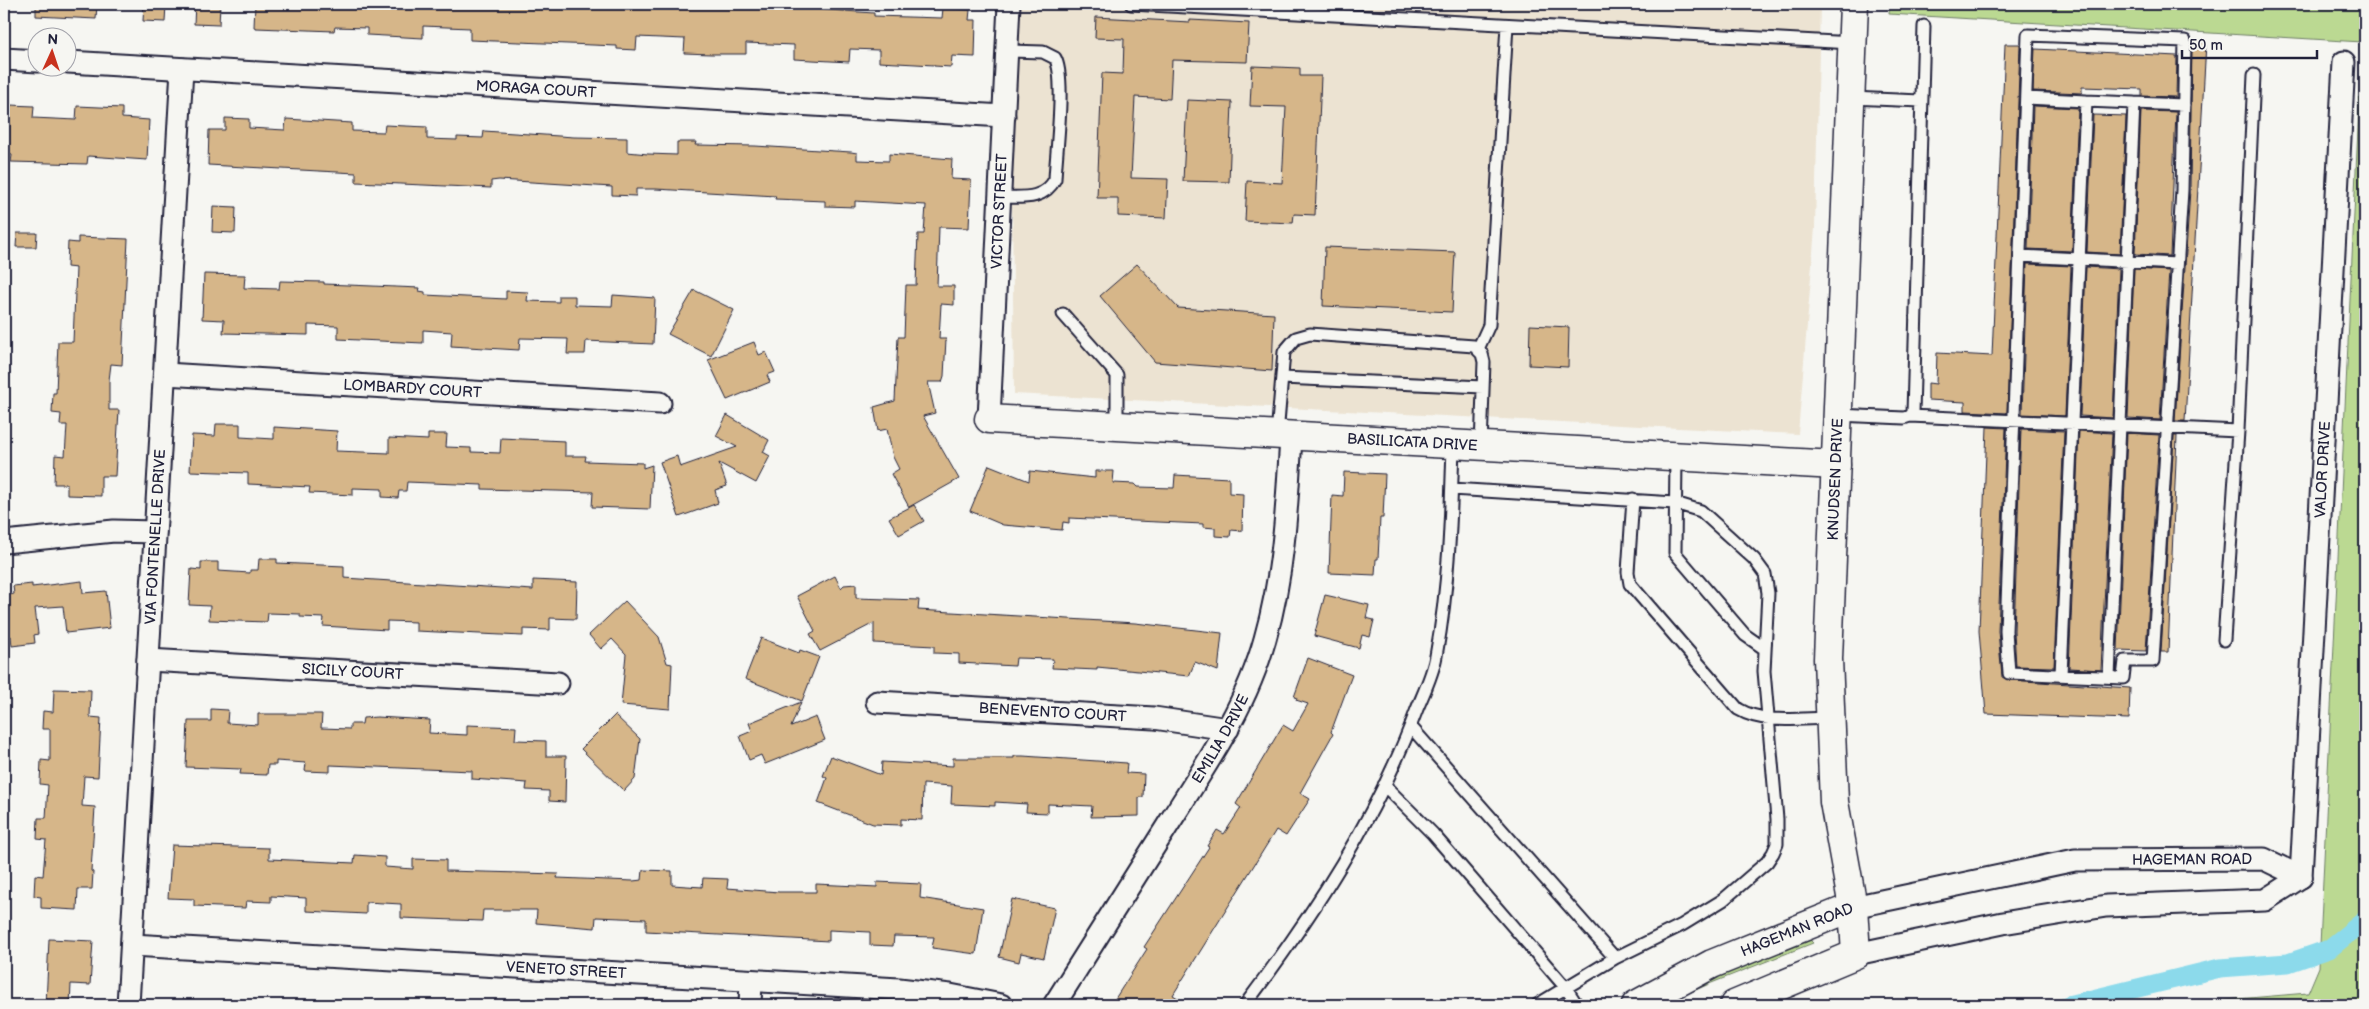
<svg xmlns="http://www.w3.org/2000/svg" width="2369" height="1009" viewBox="0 0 2369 1009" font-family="'Balsamiq Sans',sans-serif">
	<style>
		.built { fill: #ece3d2 }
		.green { fill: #bbd992; stroke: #6e7e66 }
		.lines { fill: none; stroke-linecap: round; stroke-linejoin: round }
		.canal { stroke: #8cdaeb; stroke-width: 19 }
		.building { fill: #d6b689; stroke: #22223b }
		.lane-casing { stroke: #22223b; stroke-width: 15 }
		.street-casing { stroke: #22223b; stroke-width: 25 }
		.secondary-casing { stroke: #22223b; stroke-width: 31 }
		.lane { stroke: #f6f6f2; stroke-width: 11 }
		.street { stroke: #f6f6f2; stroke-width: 21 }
		.secondary { stroke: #f6f6f2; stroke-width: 28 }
		.labels { text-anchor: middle; stroke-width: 4; stroke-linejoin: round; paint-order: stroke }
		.street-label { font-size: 15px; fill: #22223b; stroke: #f6f6f2 }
	</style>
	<rect width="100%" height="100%" fill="#f6f6f2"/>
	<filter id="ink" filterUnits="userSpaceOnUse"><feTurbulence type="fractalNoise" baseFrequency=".02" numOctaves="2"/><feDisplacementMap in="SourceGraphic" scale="10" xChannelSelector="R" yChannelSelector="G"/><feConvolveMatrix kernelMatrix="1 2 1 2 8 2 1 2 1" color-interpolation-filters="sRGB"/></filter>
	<g filter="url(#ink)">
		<path class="built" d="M1010,4h810l-5,224 -17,206 -784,-40z"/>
		<path class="green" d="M1890,4h475v1001h-199l142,-12 11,-26 43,-925 -473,-28z
			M1810,940l3,3 -104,41 -47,21 42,-23z"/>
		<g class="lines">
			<path class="canal" d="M2068,1005l152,-37 68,-5 41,-14 36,-29"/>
		</g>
		<path class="building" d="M36,4h61l-1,15 -60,-3z
			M144,4h22l-1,18 -22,-1z
			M195,4h25l-1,21 -25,-1z
			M255,4h513v2l106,7v3l68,2 1,-10 27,2 -1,10h7l-1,37 -23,-1 -1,11 -17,-1v-1l-55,-3v-12l-29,-1 -1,13 -55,-3v-14l-48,-2v11h-35l-27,-1 1,-14 -48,-2 -1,13 -19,-1v-3l-147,-6v-12l-47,-2v12l-56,-3v-7l-32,-1 -1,4 -78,-3 -2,-1z
			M1096,17l94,5v-2l59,3 -2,39 -75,-2 -2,39 -35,-2 -4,81 37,1 -2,39 -48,-2v-18h-21l5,-125 21,1 1,-35 -29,-1z
			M2192,41l14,2 -21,378h-10l15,-231z
			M2005,44h15l-13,369 -42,-2v-9l-37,-2v-17l8,1 1,-31 55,3z
			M2035,49l142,7 -1,41 -34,-1v-7l-60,-2v6l-49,-2z
			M1252,66l48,2v8h21l-6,139 -21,-1 -1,9 -48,-2 2,-40 35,2 4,-76 -36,-1z
			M1187,100l45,2 -3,80 -46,-1z
			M10,105l24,1 -1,12 43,2 1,-14 45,2v10l27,2 -2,40 -59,-4 -1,8 -76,-2 1,-7 -4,-1z
			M2033,106l45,2 -6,143 -44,-2z
			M2141,111l35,1 -6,144 -35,-2z
			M2093,115l33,1 -6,138 -33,-2z
			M225,118l24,1v9l36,2 1,-11 66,4v8l32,1 1,-7 42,2v12l30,1v-3l26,1 1,-7 90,6 53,1v14l21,2 29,1v-13h19l-1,3 60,1 96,6 6,1v7l32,1v-7l63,5 -1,20 20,1 -2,48 -30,-1 -2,59h17v19l-13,-1 -2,35h7l-2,37 -2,6h-14l7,31 -12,3 36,63 -50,28 -18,-33 8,-5 -6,-12 -6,-28 -9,2 -4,-24 21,-6 3,-64h6l2,-52h10l2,-51h6l2,-29 -71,-4v6l-30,-1v-5l-50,-2 1,-3 -120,-7h-20v7l-24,-1v-8l-113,-7 -8,1v7l-135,-6v-9l-148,-8 1,-35h16z
			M213,206l23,1 -1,26 -23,-1z
			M17,233h20l-1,14h-20z
			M78,237l50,2 -6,126 -11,-1 -2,16v30h10l-4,66h-14v20l-34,-1v-11h-13l1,-29 10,1 2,-31h-7l1,-11 -9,-1 1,-20h3l2,-51h15l3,-74 -9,-1 1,-25 10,1z
			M1325,247l130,5 -3,60 -129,-6z
			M1137,264l41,44 96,6 -2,57 -117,-9 -55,-66z
			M2027,264l44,2 -6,150 -43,-2z
			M2086,267l33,2 -6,149 -33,-2z
			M2134,269l35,2 -9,149 -32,-2z
			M204,274l41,1 -1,13 35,1 1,-8 44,1v2l96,4 -1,3 6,1v3l81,4v-8l22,1 -1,9 32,1v-6h16v9l37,1 1,-11 42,3 -2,46 -67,-3 -1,13h-18l1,-15 -48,-1 -1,12 -68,-4 1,-14 -29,-2v13l-85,-4v-13l-30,-1v10l-85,-2 1,-13 -22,-1z
			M694,290l40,20 -23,46 -43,-22z
			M1530,325l39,2 -1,40 -39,-2z
			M754,342l5,13 7,-3 9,20 -8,3 3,7 -43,18 -19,-40z
			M727,415l42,25 -6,12 7,4 -14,27 -37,-20 8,23 -12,4 3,13 -39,14 -19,-55 17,-6 3,11 57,-20 -21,-11z
			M216,424h24v13l34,2v-12l63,4 -1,20 53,2v-15l39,2v-6h19l-1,13 25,1v4l29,1 1,-15 64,3v15h21l-1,5 58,2v5l9,-3 -2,44 -58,-2 1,-15 -111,-3v-4l-75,-3 -1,9h-7l-1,7 -16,-1v-8l-29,-1v7l-44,-2 1,-6 -62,-3v-11l-58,-2 2,-36 23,1z
			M1987,427l19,1 -8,203 4,46 7,3 121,8 -1,31 -143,-5 -7,-83z
			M2021,429l43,2 -10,236 -38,-1 -2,-35z
			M2079,431l33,2 -11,237 -32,-2z
			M2127,433l32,2 -13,216 -28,-1z
			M2174,436h3l-9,216h-7z
			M989,465l40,16 1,-10 65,7v-7h19l-1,12 22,1 3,3 36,1 1,-13 54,3v15l14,1 -1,37 -11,-1 -1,7 -15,-1v-8l-12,-1v-3l-134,-6v5l-6,-1 -1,8 -59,-5 -33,-14z
			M1344,472l41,2 -2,44h-3l-2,41h-2l-1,16 -46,-2 3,-78 11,1z
			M914,505l10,16 -25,14 -10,-17z
			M259,559h18v4l67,3v12l189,12v-10l44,2 -1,37 -26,-1v12l-27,-1v7l-107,-5v-9l-29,-1v9l-64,-4 1,-8 -24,-1v-3l-32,-1 -1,9 -58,-2 1,-14 -21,-1 2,-36 10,1v-8h17v9l32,2v-3h8z
			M835,576l6,12 3,-3 12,-1v14l63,2 -1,10 217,13 87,10 -4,38 -23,-9 -6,14 -92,-9v3l-45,-2 1,-9 -37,-1 -1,8 -56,-3v-9l-25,-1v-7l-60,-3v-20l-54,28 -10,-17 5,-3 -18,-35z
			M82,581l1,12 23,-2 4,37 -44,5 -3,-27 -28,2 3,26 -4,1 1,8 -23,3 -1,-10 -7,1v-41l10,-2 -1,-8 19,-2v3z
			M1325,595l44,10 -3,13 8,2 -4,17 -8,-2 -3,13 -45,-12z
			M625,601l34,36 8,26 5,1 -2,45 -49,-4 5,-51 -14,-15 -11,10 -12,-14z
			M761,638l38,15 1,-3 19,7 -17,44 -57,-22z
			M1308,658l44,17 -21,57 2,2 -33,59 10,6 -24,37 -10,-6 -100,160 -3,5 16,10h-78l36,-56 -3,-2 65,-100 -2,-1 10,-16 7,4 17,-26 -5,-4 47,-79 10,6 15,-27 -12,-4 1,-2 -3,-1z
			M54,689l37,1 -1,27 11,1 -3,59 -14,-1 -2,30 13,1 -4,64 2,1 -1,17h-14l-1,21 -36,-2v-11l-7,-1 1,-21 8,1 3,-36 -9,-1 1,-21h8l2,-33 -8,-1 1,-24 9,1v-32h-8l1,-18 10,1z
			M801,702l-10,25 25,-10 9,23 -60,24 -4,-9 -12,5 -9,-24 12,-5 -3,-8z
			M211,709l17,1 -1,13 31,2v-11h64l-1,14 29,1v-5h12l1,-6 14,-1 53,3 -1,13 38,2v-10l49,2 -1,13 31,1v15h20l-1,46 -16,-1v-10l-23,-1 1,-7 -55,-4v-8l-142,-6v7l-25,-1 1,-8 -30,-2v4h-8l-1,10 -27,-1 1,-5 -55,-2 2,-46h23z
			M615,715l25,24 -5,40 -11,12 -43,-42z
			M831,756l50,19 1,-13 71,4v-8h61v-2h9l104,7 -1,10 18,1 -1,23h-4v19l-48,1 1,-11 -44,-2v9l-22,-1 1,-8 -32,-2v4l-44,-2 1,-18 -29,-2 -1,36 -21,-1v6l-28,-1 -55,-21 9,-25 -4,-2z
			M172,845l97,3v11l85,4 1,-8 30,2v10l28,2v-10l33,1v11l112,3 -1,4 76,3 9,-1 1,-10 29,1v14l30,2 1,-9 25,1 -1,9 52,4h37v-8l61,3v-5l44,2 -1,14 63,10 -7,46 -44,-6 2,-11 -40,-1 -1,10 -23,-1v-13l-41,-2v11l-183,-10v-12l-50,-2 -1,11 -59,-5 1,-13h-54l-1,11 -81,-3v-14l-35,-2v12l-60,-3v-13l-35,-2v6l-25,-1 -1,7 -51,-2v-7l-26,-1z
			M1012,899l43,9 -11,50 -23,-5 -2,9 -20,-5z
			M49,939l44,2 -3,44 -19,-1 -1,21 -24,-1z"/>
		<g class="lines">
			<g class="lane-casing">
				<path id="lane" d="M1131,4l722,39
					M2028,35l157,6 -3,149 -29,471h-28l-2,17 -114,-5 -3,-42z
					M1851,98l70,3
					M2026,98l60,3
					M2134,103l50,2
					M1000,197c21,0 44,4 55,-18 1,-25 11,-103 0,-121l-12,-6 -36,-1
					M2020,256l157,8
					M1063,314l54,61v52
					M1478,349l11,-24 18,-300
					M1282,378l201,9
					M1838,415l66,3 6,-2 3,-3 11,-387
					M1910,416l328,15 -14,209
					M2238,431l16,-356
					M1277,435l7,-83 12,-14 14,-4 164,12 8,8 2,8 -3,85
					M1676,457l-1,96 70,82 20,14
					M1452,489l223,14 26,8 53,48 11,15 3,19 -4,78 13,148v25l-4,9 -6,9 -44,38 -41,25 -67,33 -78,47
					M1633,499l-5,73 2,12 108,125c27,16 63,9 93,9
					M2061,675l25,-574 48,2 -25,574
					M1411,727l204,231
					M1384,785l49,49 133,154 11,17
					M1245,1005c68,-90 133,-189 172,-296 7,-17 16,-35 19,-53 13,-69 15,-140 17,-211"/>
			</g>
			<g class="street-casing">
				<g id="street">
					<path d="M4,59l34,2"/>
					<path id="s1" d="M68,62l936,54"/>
					<path id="s2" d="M165,374l495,29"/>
					<path id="s3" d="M989,419l20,-415"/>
					<path d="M4,542l110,-11 41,1"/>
					<path id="s4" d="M148,660l410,23"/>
					<path id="s5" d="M877,702l277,16 74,11"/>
					<path id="s6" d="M2301,877l43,-815"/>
					<path id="s7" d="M1853,907l222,-47 189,-1 37,18"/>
					<path id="s8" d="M132,945l767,44 51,6 51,10"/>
					<path d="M1856,954l147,-31 103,-17 159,-6 36,-23"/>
					<path id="s9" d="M128,1005l54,-936"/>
					<path d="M750,1005l1,-24"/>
					<path id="s10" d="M1054,1005c39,-62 78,-123 117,-185 37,-58 76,-115 94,-181 19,-66 22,-133 26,-202"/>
				</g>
			</g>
			<g class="secondary-casing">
				<g id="secondary">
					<path id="s11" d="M989,419l847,46"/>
					<path id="s12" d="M1636,1005l76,-41 141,-57"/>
					<path id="s13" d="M1734,1005l122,-51 -3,-47 -19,-105 -6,-143 26,-655"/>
				</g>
			</g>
			<use href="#lane" class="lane"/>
			<use href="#street" class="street"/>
			<use href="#secondary" class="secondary"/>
		</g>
	</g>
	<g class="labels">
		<g class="street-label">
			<text dy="5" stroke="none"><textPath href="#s1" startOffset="469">MORAGA COURT</textPath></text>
			<text dy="5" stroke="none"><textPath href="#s3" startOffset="208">VICTOR STREET</textPath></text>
			<text dy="5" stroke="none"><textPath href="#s2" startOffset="248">LOMBARDY COURT</textPath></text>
			<text dy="5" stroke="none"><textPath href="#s11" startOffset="424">BASILICATA DRIVE</textPath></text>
			<text dy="5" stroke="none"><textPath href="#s6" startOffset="408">VALOR DRIVE</textPath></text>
			<text dy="5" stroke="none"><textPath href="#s13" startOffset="609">KNUDSEN DRIVE</textPath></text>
			<text dy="5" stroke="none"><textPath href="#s9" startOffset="469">VIA FONTENELLE DRIVE</textPath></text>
			<text dy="5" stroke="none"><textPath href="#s4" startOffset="205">SICILY COURT</textPath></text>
			<text dy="5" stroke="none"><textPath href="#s5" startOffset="176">BENEVENTO COURT</textPath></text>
			<text dy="5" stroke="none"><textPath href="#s10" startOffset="314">EMILIA DRIVE</textPath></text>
			<text dy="5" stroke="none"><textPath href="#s7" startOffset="344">HAGEMAN ROAD</textPath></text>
			<text dy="5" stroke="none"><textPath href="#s12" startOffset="178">HAGEMAN ROAD</textPath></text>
			<text dy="5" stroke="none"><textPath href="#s8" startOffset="435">VENETO STREET</textPath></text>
		</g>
	</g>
	<rect width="2369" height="1009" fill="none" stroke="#f6f6f2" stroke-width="20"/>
	<rect x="10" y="10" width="2349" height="989" fill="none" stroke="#22223b" stroke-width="2" filter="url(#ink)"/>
	<g transform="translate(52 52) rotate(3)"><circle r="24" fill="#f6f6f2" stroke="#a1a1a9"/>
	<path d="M0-4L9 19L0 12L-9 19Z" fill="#c8321e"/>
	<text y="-8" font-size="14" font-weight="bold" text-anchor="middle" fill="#22223b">N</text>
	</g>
	<path d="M2182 50v8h135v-8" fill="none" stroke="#22223b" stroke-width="2.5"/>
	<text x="2189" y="50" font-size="15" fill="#22223b" stroke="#f6f6f2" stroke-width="4" paint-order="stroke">50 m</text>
</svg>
